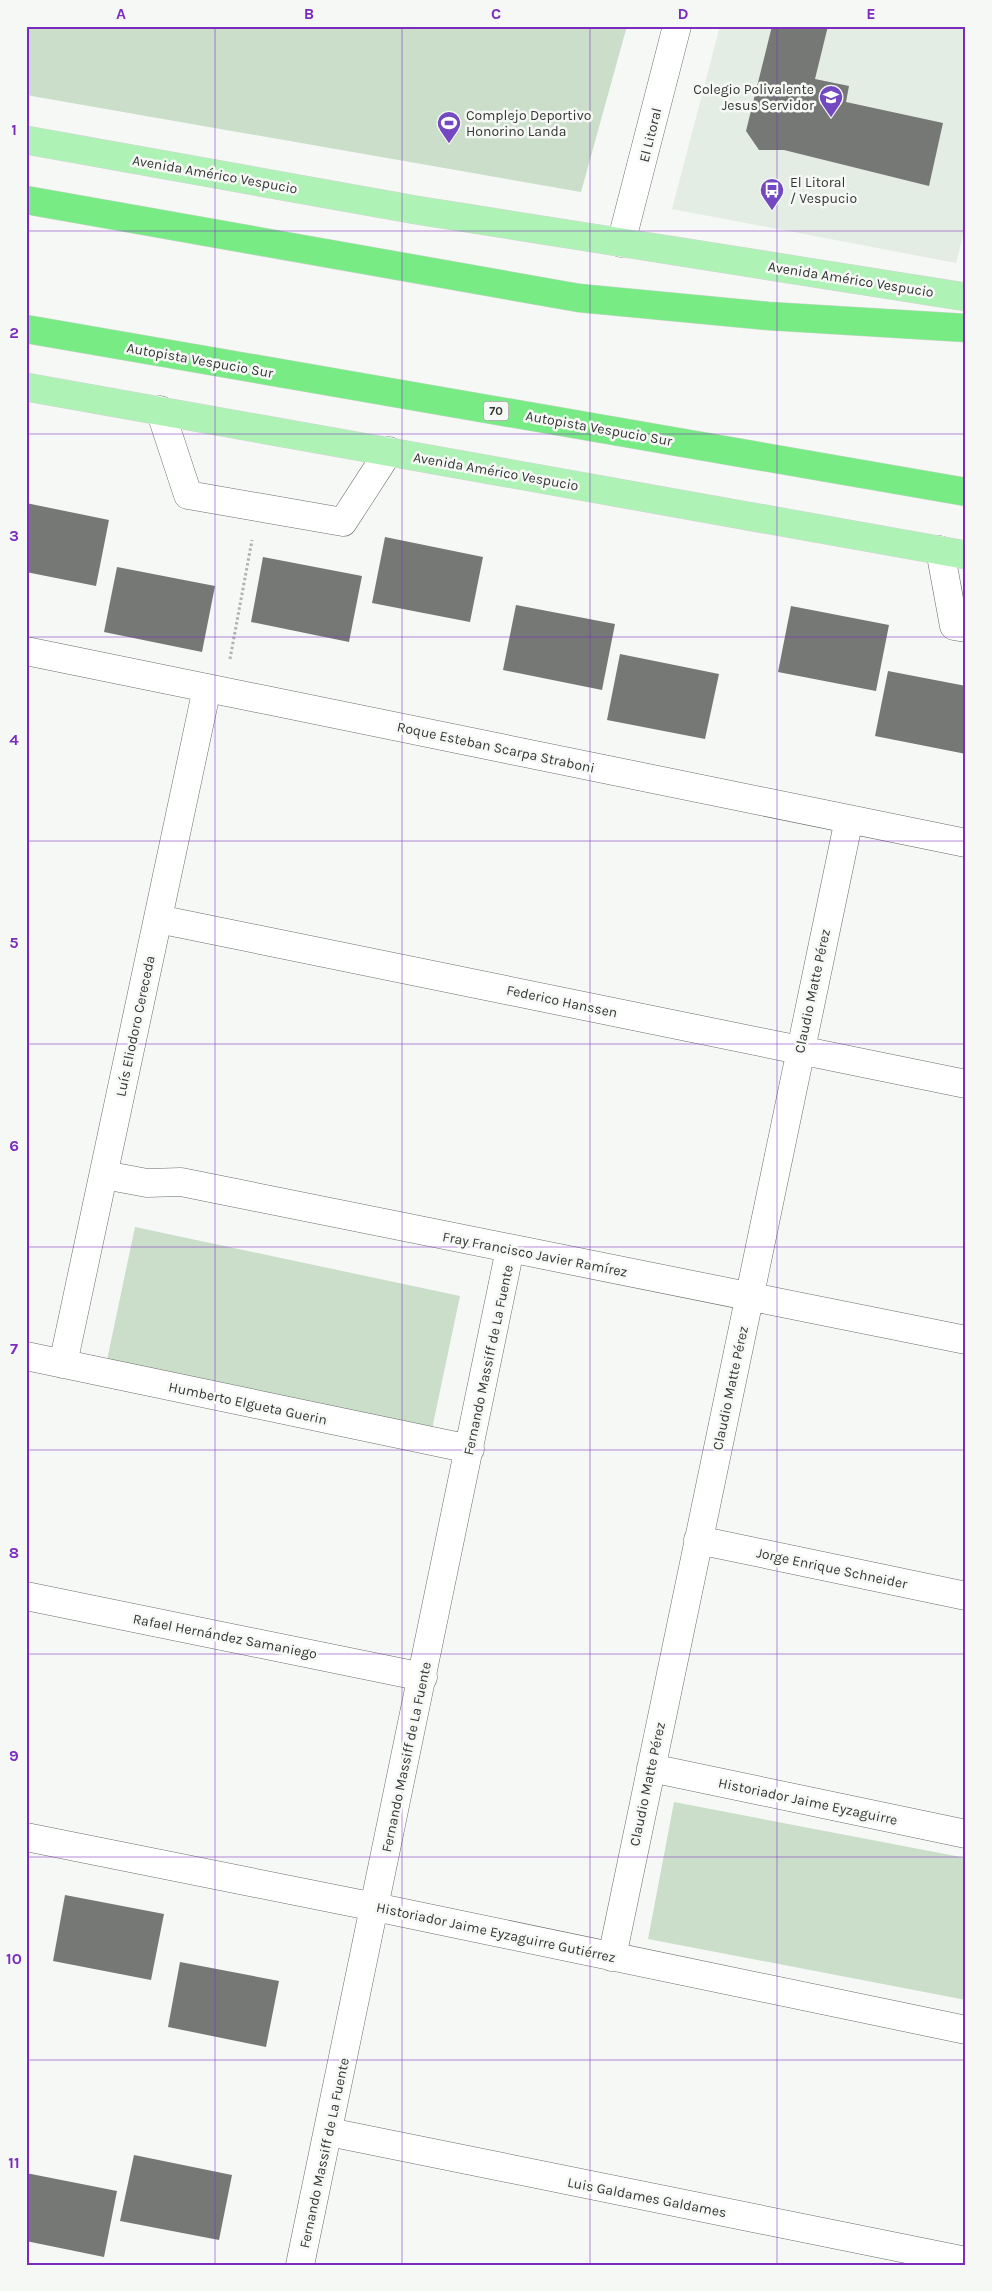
<svg xmlns="http://www.w3.org/2000/svg" width="992" height="2291" viewBox="0 0 992 2291" font-family="Karla,sans-serif">
	<style>
		.built { fill: #e4ede4 }
		.green { fill: #cadeca }
		.building { fill: #767876 }
		.lines { fill: none; stroke-linecap: round; stroke-linejoin: round }
		.minor-casing { stroke: #6a6d6b; stroke-width: 29 }
		.major-casing { stroke: #d3d3d3; stroke-width: 29 }
		.highway-casing { stroke: #d3d3d3; stroke-width: 29 }
		.path { stroke: #b1b3b1; stroke-width: 3; stroke-dasharray: 2.5 2.5; stroke-linecap: butt }
		.minor { stroke: #fff; stroke-width: 28 }
		.major { stroke: #aef3b5; stroke-width: 28 }
		.highway { stroke: #78eb84; stroke-width: 28 }
		.grid { fill: none; stroke: #7b2cbf; stroke-width: 1; stroke-opacity: 0.55 }
		.labels { text-anchor: middle; stroke-width: 5; stroke-linejoin: round; paint-order: stroke }
		.shield { fill: #f5f8f5; stroke: #6f716f; stroke-width: 1 }
		.shield-label { font-size: 12px; font-weight: bold; fill: #353735 }
		.poi-label { font-size: 14px; fill: #353735; stroke: #f5f8f5; text-anchor: start }
		.street-label { font-size: 14px; fill: #353735; stroke: #f5f8f5 }
		.neatline { fill: none; stroke: #7b2cbf; stroke-width: 2 }
		.grid-label { font-size: 16px; text-anchor: middle; font-weight: bold; fill: #7b2cbf }
	</style>
	<rect width="100%" height="100%" fill="#f5f8f5"/>
	<path class="built" d="M720,26h246v198l-10,39 -284,-54z"/>
	<path class="green" d="M26,26h601l-46,166 -555,-97z
		M135,1227l325,69 -28,133 -325,-69z
		M674,1802l292,56v142l-318,-61z"/>
	<path class="building" d="M772,26h56l-13,53 34,7 -3,16 97,21 -14,63 -145,-36h-25l-13,-19z
		M26,503l83,17 -13,66 -70,-14z
		M385,537l98,20 -13,65 -98,-19z
		M263,557l99,19 -13,66 -98,-20z
		M117,567l98,19 -13,66 -98,-20z
		M516,605l99,19 -13,66 -99,-20z
		M791,606l98,19 -13,66 -98,-19z
		M620,654l99,20 -14,65 -98,-19z
		M888,671l78,15v68l-91,-18z
		M65,1895l99,19 -13,66 -98,-19z
		M180,1962l99,19 -13,66 -98,-20z
		M134,2155l98,20 -13,65 -99,-19z
		M26,2173l91,18 -13,66 -78,-16z"/>
	<g class="lines">
		<g class="minor-casing">
			<path id="minor" d="M621,243l56,-217
				M160,410l28,85 155,27 46,-71
				M940,550l14,76 12,2
				M26,651l940,192
				M158,919l808,165
				M104,1175l43,8 34,-1 785,158
				M26,1356l444,93
				M63,1364l144,-676
				M698,1540l268,56
				M26,1596l397,81
				M651,1768l315,66
				M26,1837l349,70 591,123
				M612,1957l237,-1138
				M329,2132l637,129
				M300,2265l210,-1016"/>
		</g>
		<g class="major-casing">
			<path id="major" d="M26,140l390,70 550,87
				M26,387l940,168"/>
		</g>
		<g class="highway-casing">
			<path id="highway" d="M26,200l553,98 189,18 198,12
				M26,329l940,163"/>
		</g>
		<path class="path" d="M230,659l22,-119"/>
		<use href="#minor" class="minor"/>
		<use href="#major" class="major"/>
		<use href="#highway" class="highway"/>
	</g>
	<path class="grid" d="M215,26v2239M402,26v2239M590,26v2239M777,26v2239M26,231h940M26,434h940M26,637h940M26,841h940M26,1044h940M26,1247h940M26,1450h940M26,1654h940M26,1857h940M26,2060h940"/>
	<defs>
		<g id="school-pin" transform="scale(1.25)"><path d="M0 17L-7.5 6A9.5 9.5 0 1 1 7.5 6Z" fill="#7348c0" stroke="#f5f8f5"/><path d="M0-5L7-2L0 1L-7-2ZM-4 1L0 2.5L4 1V4Q0 6-4 4Z" fill="#fff"/></g>
		<g id="stadium-pin" transform="scale(1.25)"><path d="M0 17L-7.5 6A9.5 9.5 0 1 1 7.5 6Z" fill="#7348c0" stroke="#f5f8f5"/><path d="M0-5a6.5 5 0 1 0 0 10a6.5 5 0 1 0 0-10ZM-3.5-1.8h7v3.6h-7Z" fill="#fff"/></g>
		<g id="bus-pin" transform="scale(1.25)"><path d="M0 17L-7.5 6A9.5 9.5 0 1 1 7.5 6Z" fill="#7348c0" stroke="#f5f8f5"/><path d="M-5-6H5V4H4V6H2V4H-2V6H-4V4H-5ZM-3.5-4V0h7V-4ZM-3.5 1.2v1.5H-2V1.2ZM2 1.2v1.5H3.5V1.2Z" fill="#fff"/></g>
	</defs>
	<g fill-rule="evenodd">
		<use href="#school-pin" x="831" y="97"/>
		<use href="#stadium-pin" x="449" y="123"/>
		<use href="#bus-pin" x="772" y="190"/>
	</g>
	<g class="labels">
		<rect class="shield" x="483.5" y="401.5" width="25" height="19" rx="4"/>
		<g class="shield-label">
			<text x="496" y="415">70</text>
		</g>
		<g class="poi-label">
			<text x="814" y="94" text-anchor="end">Colegio Polivalente<tspan x="814" dy="16">Jesus Servidor</tspan></text>
			<text x="466" y="120">Complejo Deportivo<tspan x="466" dy="16">Honorino Landa</tspan></text>
			<text x="790" y="187">El Litoral<tspan x="790" dy="16">/ Vespucio</tspan></text>
		</g>
		<g class="street-label">
			<text transform="translate(650 135) rotate(-76)" y="5">El Litoral</text>
			<text transform="translate(215 174) rotate(10)" y="5">Avenida Américo Vespucio</text>
			<text transform="translate(851 279) rotate(9)" y="5">Avenida Américo Vespucio</text>
			<text transform="translate(200 360) rotate(10)" y="5">Autopista Vespucio Sur</text>
			<text transform="translate(599 428) rotate(10)" y="5">Autopista Vespucio Sur</text>
			<text transform="translate(496 471) rotate(10)" y="5">Avenida Américo Vespucio</text>
			<text transform="translate(496 747) rotate(12)" y="5">Roque Esteban Scarpa Straboni</text>
			<text transform="translate(812 991) rotate(-78)" y="5">Claudio Matte Pérez</text>
			<text transform="translate(562 1001) rotate(12)" y="5">Federico Hanssen</text>
			<text transform="translate(135 1026) rotate(-78)" y="5">Luís Eliodoro Cereceda</text>
			<text transform="translate(535 1254) rotate(11)" y="5">Fray Francisco Javier Ramírez</text>
			<text transform="translate(488 1360) rotate(-78)" y="5">Fernando Massiff de La Fuente</text>
			<text transform="translate(730 1388) rotate(-78)" y="5">Claudio Matte Pérez</text>
			<text transform="translate(248 1403) rotate(12)" y="5">Humberto Elgueta Guerin</text>
			<text transform="translate(832 1568) rotate(12)" y="5">Jorge Enrique Schneider</text>
			<text transform="translate(225 1636) rotate(11)" y="5">Rafael Hernández Samaniego</text>
			<text transform="translate(406 1757) rotate(-78)" y="5">Fernando Massiff de La Fuente</text>
			<text transform="translate(647 1784) rotate(-78)" y="5">Claudio Matte Pérez</text>
			<text transform="translate(808 1801) rotate(12)" y="5">Historiador Jaime Eyzaguirre</text>
			<text transform="translate(496 1932) rotate(12)" y="5">Historiador Jaime Eyzaguirre Gutiérrez</text>
			<text transform="translate(324 2153) rotate(-78)" y="5">Fernando Massiff de La Fuente</text>
			<text transform="translate(647 2197) rotate(11)" y="5">Luis Galdames Galdames</text>
		</g>
	</g>
	<rect width="992" height="2291" fill="none" stroke="#f5f8f5" stroke-width="55"/>
	<rect x="28" y="28" width="936" height="2236" class="neatline"/>
	<g class="grid-label">
		<text x="121" y="19">A</text>
		<text x="309" y="19">B</text>
		<text x="496" y="19">C</text>
		<text x="683" y="19">D</text>
		<text x="871" y="19">E</text>
		<text x="14" y="135">1</text>
		<text x="14" y="338">2</text>
		<text x="14" y="541">3</text>
		<text x="14" y="745">4</text>
		<text x="14" y="948">5</text>
		<text x="14" y="1151">6</text>
		<text x="14" y="1354">7</text>
		<text x="14" y="1558">8</text>
		<text x="14" y="1761">9</text>
		<text x="14" y="1964">10</text>
		<text x="14" y="2168">11</text>
	</g>
</svg>
